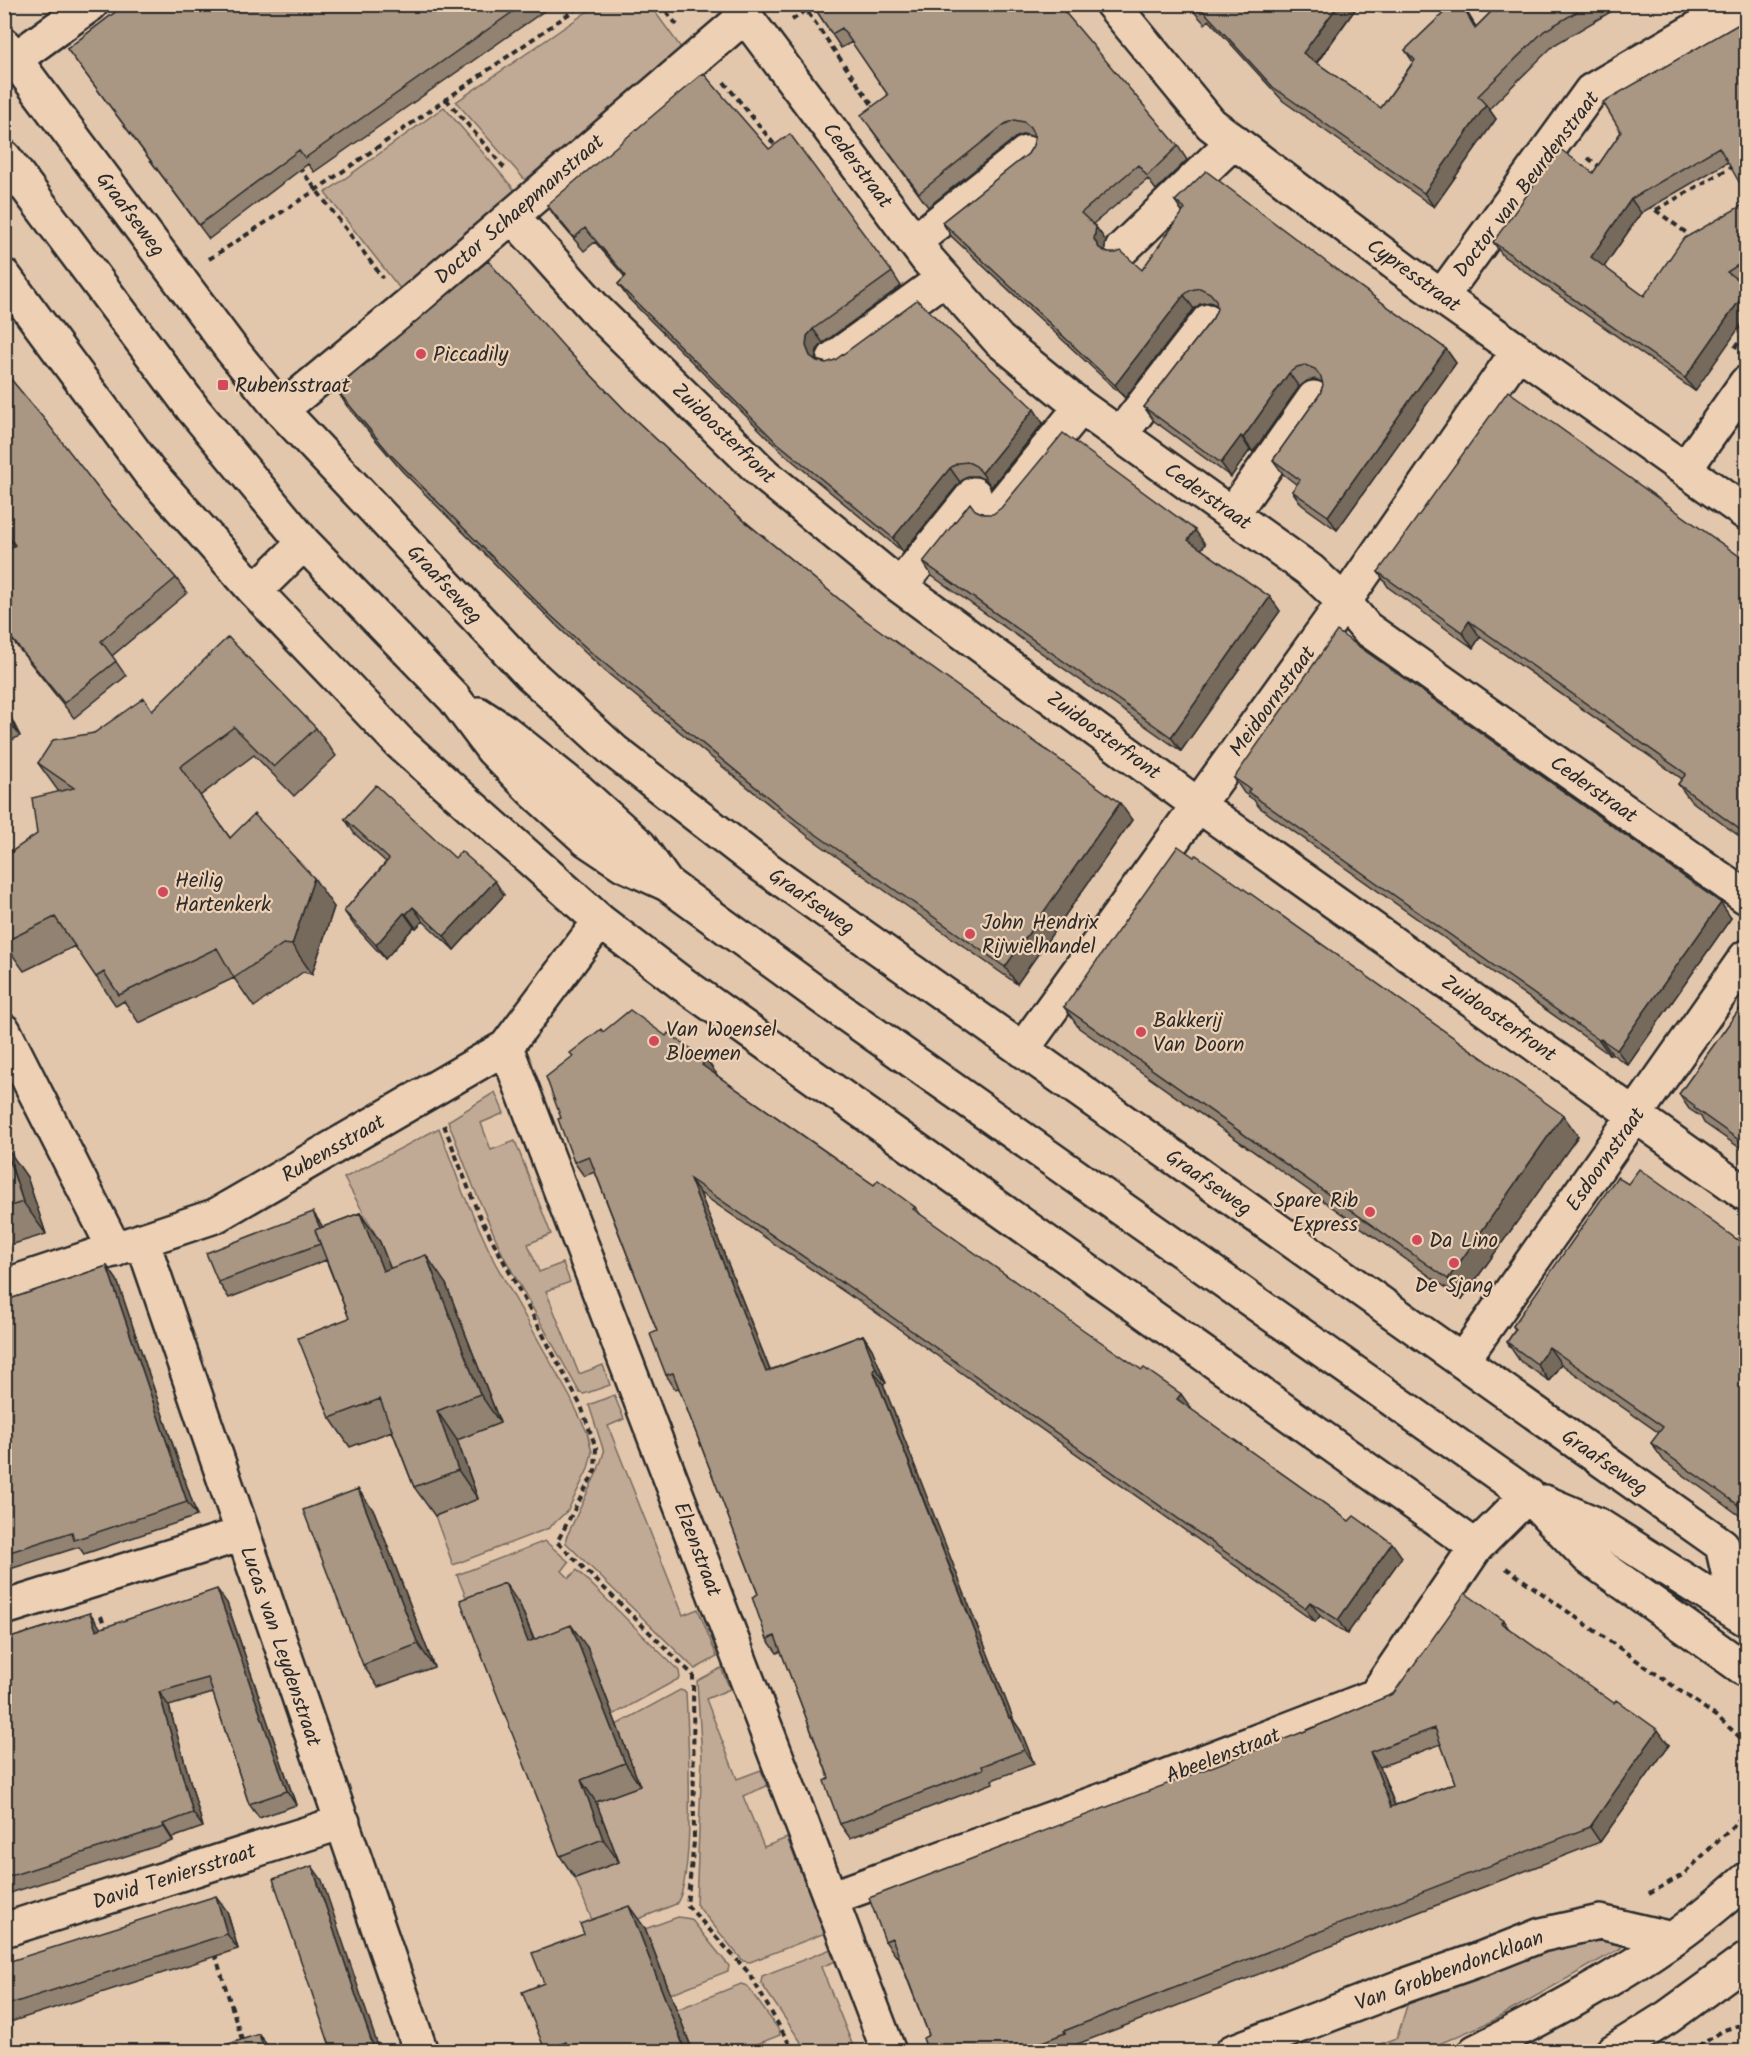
<svg xmlns="http://www.w3.org/2000/svg" width="1751" height="2056" viewBox="0 0 1751 2056" font-family="Kalam,sans-serif">
	<style>
		.green { fill: #c1aa95; stroke: #766a60; stroke-width: 1.5 }
		.lines { fill: none; stroke-linecap: round; stroke-linejoin: round }
		.minor-casing { stroke: #2b2b2b; stroke-width: 38 }
		.major-casing { stroke: #2b2b2b; stroke-width: 38 }
		.path { stroke: #2b2b2b; stroke-width: 4; stroke-dasharray: 6 4.5; stroke-linecap: butt }
		.minor { stroke: #eed1b5; stroke-width: 33 }
		.major { stroke: #eed1b5; stroke-width: 33 }
		.wall { fill: #918272; stroke: #2b2b2b; stroke-width: 1.5; fill-rule: evenodd }
		.shaded-wall { fill: #766a5c; stroke: #2b2b2b; stroke-width: 1.5 }
		.building { fill: #a99784; stroke: #2b2b2b; stroke-width: 1.5; fill-rule: evenodd }
		.poi-dot { fill: #d1495b; stroke: #eed1b5; stroke-width: 2 }
		.labels { text-anchor: middle; stroke-width: 4.5; stroke-linejoin: round; paint-order: stroke }
		.street-label { font-size: 21px; fill: #2b2b2b; stroke: #eed1b5 }
		.poi-label { font-size: 21px; fill: #2b2b2b; stroke: #eed1b5; text-anchor: start }
	</style>
	<rect width="100%" height="100%" fill="#e2c7ad"/>
	<filter id="ink" filterUnits="userSpaceOnUse"><feTurbulence type="fractalNoise" baseFrequency=".0167" numOctaves="2"/><feDisplacementMap in="SourceGraphic" scale="12" xChannelSelector="R" yChannelSelector="G"/><feConvolveMatrix kernelMatrix="1 2 1 2 8 2 1 2 1" color-interpolation-filters="sRGB"/></filter>
	<g filter="url(#ink)">
		<path class="green" d="M597,5h53l32,44 -157,131 -69,-78z
			M444,107l74,87 -117,96 -76,-97z
			M495,1092l9,21 -23,10 10,27 24,-9 36,93 -23,10 11,28 24,-9 7,19 -24,9 33,83 24,-9 7,20 -26,9 -4,-1 -77,-138 -29,-67 -26,-67z
			M439,1128l24,65 31,68 76,136 17,35 5,20 -4,17 -20,41 -19,18 -96,37 -18,-49 43,-18 -21,-58 43,-18 -54,-137 -43,15 -23,-58 -36,-64z
			M614,1395l10,24 -16,7 75,189 15,-6 19,48 -22,12 -129,-126v-5l32,-68 6,-18 -15,-47z
			M545,1541l24,21 -7,9 7,7 8,-8 102,101 1,7 -67,37 -26,-68 -44,17 -67,-42 -19,-47z
			M721,1668l9,21 -24,10 31,80 24,-9 6,16 -24,10 21,51 23,-9 38,95 -75,29 -7,-1 -47,-57 6,-146 -5,-77z
			M680,1690l6,2c2,38 10,188 -10,212l-78,31 -23,-57 44,-16 -23,-60 20,-77z
			M678,1917l13,2 38,47 -1,5 -58,23 -25,-65z
			M1573,1937l42,2 6,9 -129,73 -69,30 -63,1 37,-14 12,-39z
			M831,1949l5,12 -15,6 34,84h-48l-46,-68 1,-7z
			M741,1984l6,2 32,44 1,5 -40,16h-47l-17,-41z"/>
		<g class="lines">
			<g class="minor-casing">
				<path id="minor" d="M1112,4l99,120 193,146 342,243
					M745,16l183,244 71,80 82,67 230,164 33,31 22,26 380,269
					M4,45l228,305 49,60 248,263 85,78 139,108 969,686 15,67
					M15,59l76,-55
					M4,157l189,252 111,134 150,155 38,51 40,41 55,50 36,24 44,20 156,114 705,497 60,62 158,113
					M512,216l84,94 170,166 134,110 298,219 548,389
					M914,242l112,-89
					M1122,249l112,-108
					M4,276l145,196 106,119 145,152 200,178 80,61 796,565
					M1442,296l149,-205 148,-87
					M834,358l110,-80
					M281,410l125,-103 339,-291 -8,-12
					M1120,435l88,-114
					M1685,469l61,-86
					M997,510l84,-103
					M1233,513l81,-115
					M900,586l74,-92
					M255,591l49,-48
					M478,714l26,17 75,60 60,54 27,38
					M4,1031l111,219
					M506,1047l383,1005
					M1022,1050l322,-448 174,-251
					M142,1240l279,812
					M4,1286l211,-70 291,-169 94,-126
					M1462,1361l284,-404
					M1544,1502l54,23 148,94
					M4,1608l238,-74
					M831,1898l286,-103 258,-99 101,-149 52,-52
					M4,1930l339,-108
					M1232,2052l166,-64 85,-30 58,-23 59,-13 72,17"/>
			</g>
			<g class="major-casing">
				<path id="major" d="M1475,2052c67,-34 134,-69 196,-112 26,-18 51,-39 75,-60
					M1612,2052l56,-35 78,-57"/>
			</g>
			<path class="path" d="M660,4l17,21
				M802,4l73,105
				M792,20l24,-16
				M724,82l54,67
				M446,99l61,72
				M1588,158l13,10
				M299,167l84,111
				M1647,204l45,33
				M1656,210l79,-45
				M209,259l107,-69 267,-186
				M1735,348l11,-17
				M444,1125l34,88 103,193 15,42 -1,23 -38,71 136,133 1,167 -7,63 62,68 45,79
				M1506,1568l214,151 26,24
				M101,1616l5,15
				M1649,1894l35,-20 62,-61
				M215,1954l31,98
				M1689,2052l35,-22 22,-7"/>
			<use href="#minor" class="minor"/>
			<use href="#major" class="major"/>
		</g>
		<path class="wall" d="M126,4h428l-240,168 -6,-8 -99,75 -142,-190z
			M812,4l366,142 9,14 -31,30 -8,-11 -55,45 13,17 -2,10 38,19 41,-57 -8,-12 162,69 109,79 10,14 -119,167 -35,-25 -10,-14 5,-6 -14,-11 -10,-14 47,-66 3,-9 -1,-3 -7,-3 -8,2 -8,6 -46,65 -3,-2 -19,27 -77,-56 -10,-14 69,-89 4,-9 -1,-4 -6,-3 -10,2 -6,5 -69,89 -174,-162 -9,-14 86,-68 5,-8 2,-9 -11,-3 -9,4 -87,69 -57,-78 17,-34 -36,-53 -11,6z
			M1187,4h172l-42,59 64,45 32,-46 -8,-12 48,-46h9l14,23 23,-23h125l-70,41 -65,64 7,10 -62,88 -151,-106 -74,-81 -4,4z
			M1374,4h19l-13,8z
			M1746,20l-18,142 -87,51 -37,54 40,29 102,-93v77l-4,2 -47,109 -192,-135 -10,-14 100,-69 28,-41z
			M769,149l123,123 9,14 -78,57 -6,7 -1,10 227,63 -52,64 -5,-7 -9,-4h-9l-8,6 -57,70 -119,-98 -156,-156 -10,-14 7,-7 -30,-35 -11,9 -28,-33 -9,-13z
			M566,349l59,61 111,104 121,100 275,206 -115,164 -208,-147 -204,-166 -46,-43 -157,-157 -55,-65 -11,-17z
			M4,371l103,129 69,78 11,15 -75,63 14,20 -52,42 -70,-88v-77l10,-8 -10,-12z
			M975,510l9,4 221,30 -4,5 69,48 10,14 -99,140 -249,-175 -9,-14z
			M1746,561v280l-56,-41 -12,-16 4,-5 -202,-142 -7,11 -84,-60 -11,-16z
			M4,704l16,32 -16,8z
			M152,710l164,18 20,28 -42,40 -40,-41 -54,41 30,42 104,69 -22,67 -9,-2 -49,35 -20,-29 -95,45 -15,-22 -8,5 -41,-60 -51,25 -20,-28v-86l33,-23 22,-42 -21,-29 56,-30z
			M1234,778l497,140 -103,147 -16,-11 -2,1 -351,-248 -5,-7 -10,-7z
			M345,819l110,39 49,37 -50,55 -31,-29 -7,7 -2,-1 -29,32 -31,-34 -10,-14 42,-49 -32,-29z
			M1746,1000v152l-42,-29 -3,-6 -12,-8 -10,-15z
			M1064,1007l514,129 -116,163 -383,-271z
			M603,1032l113,41 -1,1 159,111 41,22 6,8 270,193 -1,1 159,112 53,36 -55,77 -27,-18 -5,6 -464,-327 1,2 -152,-104 70,177 93,-35 9,14 14,34 -3,1 56,145 75,192 7,10 13,33 -42,16 1,3 -143,55 -10,-14 -11,-46 -48,-127 -4,2 -10,-14 -9,-45 -79,-206 -4,1 -9,-14 -9,-44 -62,-159 -11,4 -10,-14 -13,-44z
			M4,1145l23,32 19,57 -42,13z
			M1628,1184l118,62v274l-82,-59 -13,-18 8,-10 -98,-69 -12,17 -30,-21 -12,-18 8,-12 -2,-4z
			M360,1213l20,29 10,26 56,16 54,139 -43,17 21,59 -43,17 -21,-29 -22,-56 -42,16 -20,-29 19,-100 -23,-58 -97,38 -11,-16 105,-55z
			M107,1266l10,14 80,236 -113,38 -5,-7 -75,24v-270z
			M374,1511l60,156 -56,20 -15,-22z
			M227,1603l69,202 -37,13 -10,-14 -36,-111 -44,13 34,121 -31,11 1,3 -169,54v-255l86,-27 10,16z
			M520,1605l14,34 53,8 53,139 -44,16 23,60 -44,16 -15,-22z
			M1509,1629l160,116 -69,97 -460,178 -65,25 1,3 -11,4h-137l1,-17 -31,-80 -2,1 -11,-15 418,-209 90,-38zM1441,1744l14,39 -60,22 -15,-38z
			M227,1911l11,38 -234,75v-61z
			M645,1928l48,124h-147l-1,-2 -1,-67z"/>
		<path class="shaded-wall" d="M1339,4h20l-46,63 -10,-14z
			M1461,4l7,10 17,28 -10,-14z
			M1486,105l10,14 -62,88 -10,-14z
			M1631,199l10,14 -40,58 -10,-14z
			M1096,227l10,14 -2,12 -5,-5 -5,-9z
			M1746,291v27l-51,73 -10,-13z
			M1184,295l10,14 -69,89 -10,-13z
			M813,329l10,14 -6,7 -2,9 4,10 -9,-13 -4,-10 1,-10z
			M1446,349l10,14 -119,167 -9,-14z
			M1289,373l10,14 -46,65 -10,-14z
			M1034,409l9,14 -52,64 -9,-14z
			M1241,436l9,14 -19,27 -10,-14z
			M950,468l10,14 -57,70 -10,-14z
			M1195,530l10,14 -7,10 -10,-14z
			M1270,597l10,14 -99,140 -10,-14z
			M1469,621l11,16 -7,11 -11,-16z
			M4,704l16,32 -16,-21z
			M1120,803l12,17 -115,164 -12,-17z
			M314,878l20,29 -22,67 -20,-29z
			M495,881l9,14 -50,55 -10,-14z
			M1721,903l10,15 -103,147 -11,-15z
			M413,907l10,14 -7,7 -10,-14z
			M404,913l10,14 -29,32 -9,-14z
			M1601,1039l11,15 -2,1 -11,-15z
			M706,1059l10,14 -4,6 -10,-14z
			M1563,1115l15,21 -116,163 -14,-20z
			M5,1145l22,32 19,57 -23,-32z
			M690,1179l10,14 76,193 -10,-14z
			M313,1212l10,15 2,14z
			M360,1213l20,29 23,58 -20,-29z
			M426,1255l20,29 54,139 -20,-29z
			M107,1266l10,14 80,236 -10,-14z
			M863,1335l9,14 14,34 -10,-14z
			M1549,1347l12,17 -12,17 -12,-17z
			M873,1370l10,14 131,337 7,10 13,33 -10,-14 -15,-32z
			M1181,1394l10,14 -4,5 -10,-14z
			M437,1411l20,29 21,59 -20,-29z
			M358,1489l16,22 60,156 -16,-23z
			M1746,1490v28l-9,-14z
			M1392,1543l10,14 -55,77 -9,-14z
			M505,1583l15,22 23,59 -15,-22z
			M217,1589l10,14 69,202 -9,-14z
			M1310,1602l10,14 -5,6 -10,-14z
			M90,1613l10,14 5,17 -9,-14z
			M1503,1620l10,15 -12,-12z
			M571,1625l16,22 53,139 -15,-23z
			M159,1692l10,14 34,121 -10,-14z
			M1658,1730l11,15 -69,97 -10,-15z
			M1370,1752l10,15 21,55 -10,-15z
			M581,1780l15,22 23,60 -16,-23z
			M163,1824l9,14 1,3 -9,-14z
			M312,1866l10,14 58,172h-5z
			M216,1896l11,15 11,38 -11,-15z
			M629,1906l16,22 48,124h-5l-5,-7z
			M259,2034l10,14 1,4h-5z"/>
		<path class="building" d="M126,4h398l-219,154 -6,-8 -100,75 -132,-176z
			M812,4h246l120,142 -31,30 -9,-11 -57,48 15,14 -2,12 5,9 9,5h8l5,-2 21,19 43,-61 -10,-8 31,-30 131,99 109,79 -118,167 -36,-25 8,-11 -27,-20 47,-66 3,-9 -2,-8 -6,-8 -10,-4 -8,2 -8,6 -46,65 -2,-2 -20,27 -77,-56 69,-89 4,-9 -1,-9 -6,-7 -10,-5 -9,2 -7,5 -69,90 -173,-163 86,-68 5,-8 2,-9 -5,-10 -6,-5 -10,-2 -9,4 -86,69 -58,-78 27,-20 -46,-67 -10,6z
			M1190,4h149l-36,49 78,55 34,-48 -10,-10 48,-46h8l14,24 24,-24h91l-46,27 -66,65 8,9 -62,88 -151,-106 -74,-81 -4,4z
			M1746,20v174l-27,-47 -88,52 -40,58 53,39 39,-57 63,-36v57l-19,12 19,14v5l-61,87 -192,-136 67,-93 33,24 28,-41 -18,-30z
			M703,73l66,76 21,-15 102,138 -79,57 -6,7 -1,10 4,10 7,5 9,2 9,-3 82,-60 117,109 -52,64 -6,-7 -8,-4 -10,1 -8,5 -57,70 -119,-98 -156,-156 8,-8 -41,-48 -11,10 -27,-33z
			M488,261l78,88 59,61 111,104 121,100 263,189 -115,164 -208,-146 -204,-167 -46,-42 -157,-158 -54,-65z
			M4,371l41,49 62,80 69,78 -75,63 15,20 -52,42 -60,-74v-76l11,-8 -11,-14z
			M1508,391l238,170v273l-68,-50 8,-10 -217,-153 -7,11 -84,-60z
			M1063,433l132,97 -7,10 82,57 -99,140 -248,-175 47,-59 5,7 9,4h9l8,-6z
			M1337,631l384,272 -104,147 -16,-11 -2,1 -351,-248 2,-3 -16,-11z
			M228,637l88,91 -42,39 -40,-40 -54,40 50,71 24,-24 60,64 -22,67 -9,-1 -49,34 -17,-30 -98,47 -15,-23 -8,5 -41,-60 -51,25v-85l33,-23 -5,-36 42,-10 -36,-25 15,-23 41,-7 50,-35 8,12z
			M376,785l79,73 6,-7 34,30 -51,55 -31,-29 -7,7 -2,-1 -28,32 -32,-34 45,-52 -44,-40z
			M1178,846l16,11 2,-2 367,260 -115,164 -384,-272z
			M1746,1000v145l-52,-37 1,-2 -16,-12z
			M630,1010l36,26 2,-3 38,26 -4,6 114,80 58,40 4,-5 37,27 -2,2 172,122 57,39 2,-2 37,26 -4,5 172,122 5,-5 38,27 -54,77 -28,-18 -5,6 -464,-327 1,2 -152,-104 76,193 97,-37 13,34 -3,1 56,145 80,203 2,-1 13,33 -42,16 1,3 -143,55 -16,-43 5,-3 -12,-32 -42,-110 -8,3 -15,-42 6,-3 -85,-221 -7,2 -16,-41 7,-3 -68,-175 -15,6 -16,-43 3,-1 -15,-41 27,-21 -3,-3 31,-24 2,3z
			M4,1145l19,57 -19,6z
			M1639,1169l107,77v244l-9,14 -86,-61 12,-16 -114,-80 -12,17 -30,-22 9,-13 -3,-3 104,-149 11,7z
			M313,1212l7,16 -5,2 5,14 -102,38 -12,-29z
			M360,1213l23,58 43,-16 54,139 -43,17 21,59 -44,17 -34,-88 -50,19 -32,-80 51,-20 -34,-88z
			M107,1266l80,236 -113,38 -2,-8 -68,22v-253z
			M358,1489l60,155 -55,21 -60,-155z
			M505,1583l23,59 43,-17 54,138 -44,17 22,59 -43,17 -100,-256z
			M217,1589l70,202 -38,13 -41,-126 -49,14 34,121 -30,11 1,3 -160,51v-238l86,-27 6,17z
			M1465,1593l38,27 -2,3 113,80 2,-3 42,30 -68,97 -460,178 -66,26 1,2 -49,19h-88l-5,-14 6,-3 -37,-97 -7,3 -16,-43 434,-166 90,-38zM1435,1728l20,55 -64,24 -21,-55z
			M312,1866l63,186h-43l-59,-173z
			M216,1896l11,38 -223,72v-43z
			M629,1906l54,139 -16,7h-97l-4,-10 -21,8 -23,-58 22,-9 -12,-30 52,-19 -4,-10z
			M259,2034l6,18h-57l-1,-1z"/>
	</g>
	<g class="poi-dot">
		<circle cx="421" cy="354" r="6"/>
		<rect x="217" y="379" width="12" height="12" rx="3"/>
		<circle cx="163" cy="892" r="6"/>
		<circle cx="970" cy="934" r="6"/>
		<circle cx="1141" cy="1032" r="6"/>
		<circle cx="654" cy="1041" r="6"/>
		<circle cx="1370" cy="1212" r="6"/>
		<circle cx="1417" cy="1240" r="6"/>
		<circle cx="1454" cy="1263" r="6"/>
	</g>
	<g class="labels">
		<g class="street-label">
			<text transform="translate(858 165) rotate(53)" y="7">Cederstraat</text>
			<text transform="translate(1526 184) rotate(-53)" y="7">Doctor van Beurdenstraat</text>
			<text transform="translate(519 209) rotate(-41)" y="7">Doctor Schaepmanstraat</text>
			<text transform="translate(131 214) rotate(53)" y="7">Graafseweg</text>
			<text transform="translate(1414 275) rotate(36)" y="7">Cypresstraat</text>
			<text transform="translate(724 433) rotate(44)" y="7">Zuidoosterfront</text>
			<text transform="translate(1208 496) rotate(35)" y="7">Cederstraat</text>
			<text transform="translate(445 584) rotate(47)" y="7">Graafseweg</text>
			<text transform="translate(1272 701) rotate(-54)" y="7">Meidoornstraat</text>
			<text transform="translate(1104 735) rotate(36)" y="7">Zuidoosterfront</text>
			<text transform="translate(1594 789) rotate(35)" y="7">Cederstraat</text>
			<text transform="translate(812 901) rotate(35)" y="7">Graafseweg</text>
			<text transform="translate(1499 1018) rotate(35)" y="7">Zuidoosterfront</text>
			<text transform="translate(333 1148) rotate(-30)" y="7">Rubensstraat</text>
			<text transform="translate(1605 1159) rotate(-55)" y="7">Esdoornstraat</text>
			<text transform="translate(1209 1182) rotate(35)" y="7">Graafseweg</text>
			<text transform="translate(1605 1462) rotate(35)" y="7">Graafseweg</text>
			<text transform="translate(698 1549) rotate(69)" y="7">Elzenstraat</text>
			<text transform="translate(281 1646) rotate(71)" y="7">Lucas van Leydenstraat</text>
			<text transform="translate(1223 1755) rotate(-21)" y="7">Abeelenstraat</text>
			<text transform="translate(174 1876) rotate(-18)" y="7">David Teniersstraat</text>
			<text transform="translate(1449 1970) rotate(-20)" y="7">Van Grobbendoncklaan</text>
		</g>
		<g class="poi-label">
			<text x="433" y="361">Piccadily</text>
			<text x="235" y="392">Rubensstraat</text>
			<text x="175" y="887">Heilig<tspan x="175" dy="24">Hartenkerk</tspan></text>
			<text x="982" y="929">John Hendrix<tspan x="982" dy="24">Rijwielhandel</tspan></text>
			<text x="1153" y="1027">Bakkerij<tspan x="1153" dy="24">Van Doorn</tspan></text>
			<text x="666" y="1036">Van Woensel<tspan x="666" dy="24">Bloemen</tspan></text>
			<text x="1358" y="1207" text-anchor="end">Spare Rib<tspan x="1358" dy="24">Express</tspan></text>
			<text x="1429" y="1247">Da Lino</text>
			<text x="1454" y="1292" text-anchor="middle">De Sjang</text>
		</g>
	</g>
	<rect width="1751" height="2056" fill="none" stroke="#eed1b5" stroke-width="24"/>
	<rect x="12" y="12" width="1727" height="2032" fill="none" stroke="#2b2b2b" stroke-width="2" filter="url(#ink)"/>
</svg>
